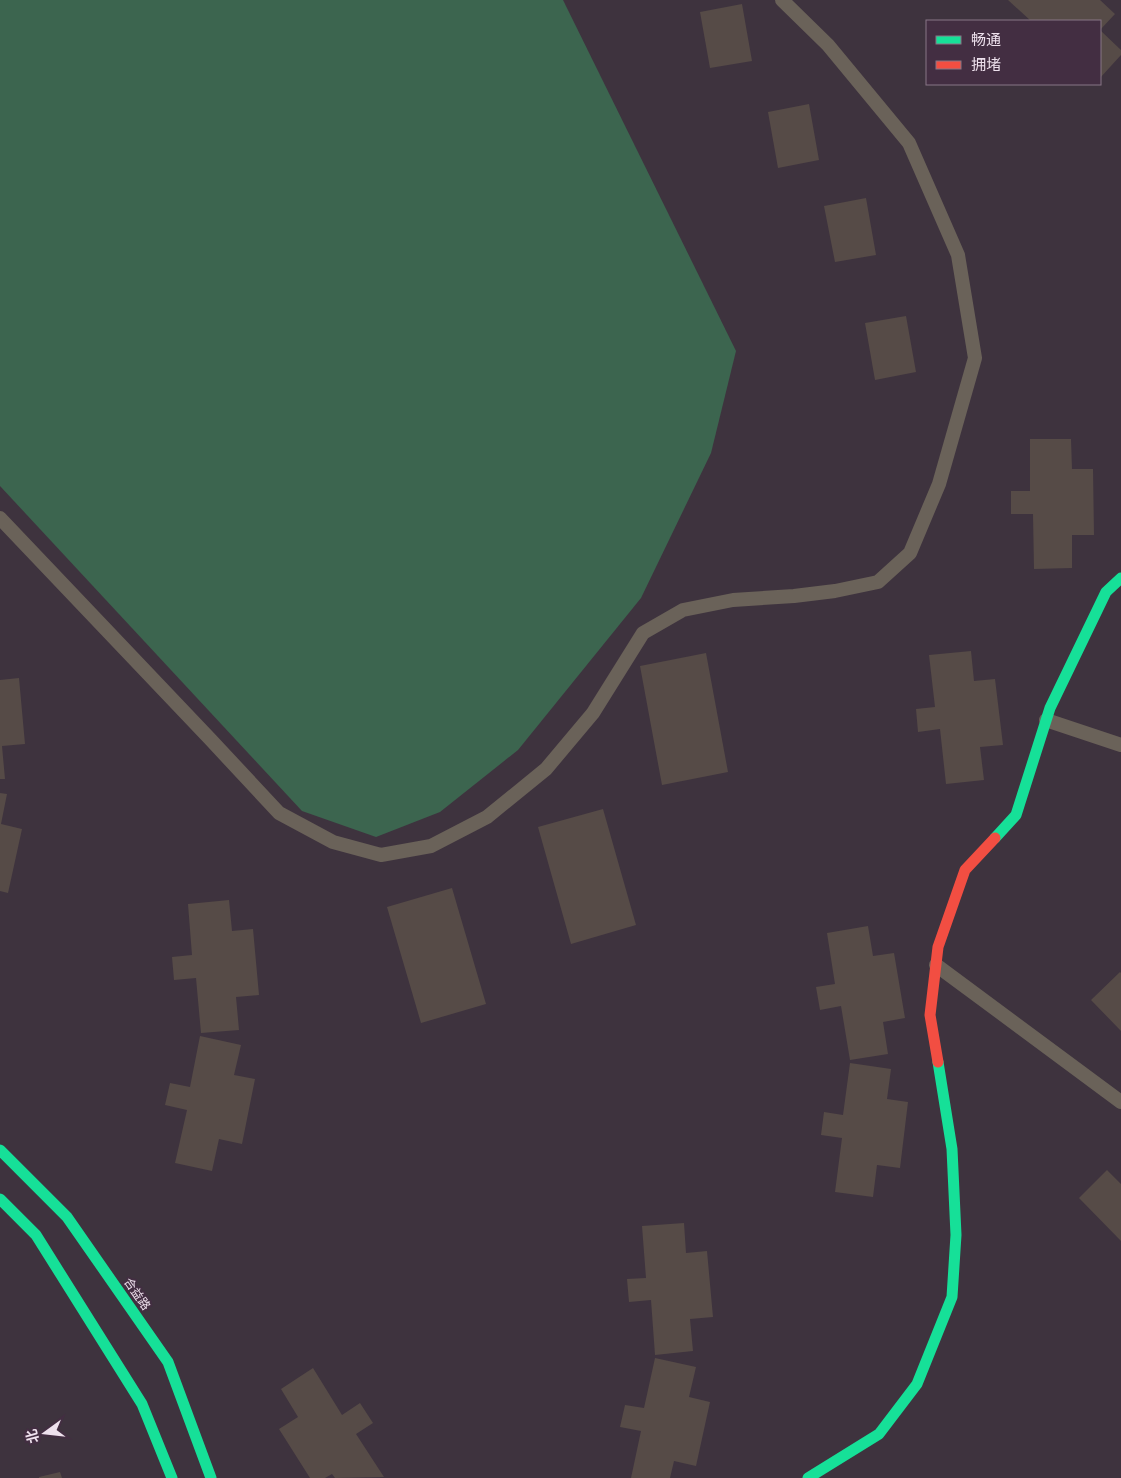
<svg xmlns="http://www.w3.org/2000/svg" width="1121" height="1478" viewBox="0 0 1121 1478" font-family="Lato,'Noto Sans SC',sans-serif">
	<style>
		.green { fill: #3c654f }
		.building { fill: #564b47 }
		.lines { fill: none; stroke-linecap: round; stroke-linejoin: round }
		.lane { stroke: #6a6259; stroke-width: 14 }
		.fast { stroke: #16e098; stroke-width: 11 }
		.jam { stroke: #f24e42; stroke-width: 11 }
		.labels { text-anchor: middle; stroke-width: 4; stroke-linejoin: round; paint-order: stroke }
		.street-label { font-size: 12px; fill: #eee1ed; stroke: #432e42 }
	</style>
	<rect width="100%" height="100%" fill="#3e333e"/>
	<path class="green" d="M0,0h563l173,351 -25,102 -70,145 -123,152 -78,62 -64,25 -74,-26 -302,-325z"/>
	<path class="building" d="M1008,0h92l15,14 -15,16v-9h-69z
		M742,4l10,57 -42,7 -10,-56z
		M1100,30l21,20v5l-21,23z
		M809,104l10,56 -41,8 -10,-56z
		M866,198l10,57 -41,7 -11,-56z
		M906,316l10,56 -41,8 -10,-57z
		M1030,439h41l1,30h21l1,66h-22v33l-38,1 -1,-55h-22v-23h19z
		M971,651l3,30 21,-2 8,66 -23,2 4,33 -38,4 -6,-55 -22,3 -2,-23 19,-2 -6,-52z
		M706,653l22,119 -66,13 -22,-119z
		M19,678l6,66 -23,2 3,33h-5v-99z
		M0,793l7,1 -6,30 21,5 -14,64 -8,-2z
		M603,809l33,116 -65,19 -33,-117z
		M452,888l34,116 -65,19 -34,-116z
		M229,900l3,31 21,-2 6,66 -23,2 3,33 -38,3 -5,-55 -22,2 -2,-23 20,-2 -4,-51z
		M868,926l5,30 21,-3 11,65 -22,4 5,32 -38,6 -9,-54 -21,4 -4,-23 19,-3 -8,-51z
		M1120,972l1,1v58l-30,-31z
		M200,1036l41,9 -7,30 21,4 -13,65 -23,-5 -7,32 -37,-8 12,-53 -22,-5 5,-22 20,4z
		M850,1063l41,6 -4,30 21,3 -8,66 -23,-3 -4,32 -38,-5 7,-54 -21,-3 3,-23 19,3z
		M1107,1170l14,14v57l-42,-43z
		M684,1223l2,30 21,-2 6,66 -23,2 3,32 -38,4 -4,-55 -22,2 -2,-23 19,-1 -4,-52z
		M655,1358l41,9 -7,30 21,5 -14,64 -22,-5 -4,17h-39l10,-47 -21,-4 5,-22 19,3z
		M313,1368l29,47 18,-12 13,20 -17,11 28,43 -49,1 -3,-4 -7,4h-15l-31,-49 19,-12 -17,-28z
		M60,1472l2,6h-23v-1z"/>
	<g class="lines">
		<path class="lane" d="M0,518l211,222 68,73 54,29 48,13 50,-9 56,-29 59,-48 47,-56 50,-80 40,-23 50,-10 61,-4 41,-5 43,-9 32,-29 29,-69 36,-126 -17,-103 -49,-112 -81,-98 -46,-45
			M1046,720l75,25
			M936,965l185,137"/>
		<path class="fast" d="M995,838l21,-23 34,-107 56,-116 15,-14
			M0,1150l67,67 101,145 43,116
			M0,1199l36,36 106,169 30,74
			M808,1478l71,-44 38,-50 35,-87 4,-62 -4,-86 -14,-87"/>
		<path class="jam" d="M938,1062l-8,-47 8,-68 27,-77 30,-32"/>
	</g>
	<g class="labels">
		<g class="street-label">
			<text transform="translate(137 1294) rotate(55)" y="4">合益路</text>
		</g>
	</g>
	<rect x="926" y="20" width="175" height="65" fill="#432e42" stroke="#877686"/>
	<rect x="936" y="36" width="25" height="8" fill="#16e098" stroke="#877686"/>
	<text x="971" y="45" font-size="15" fill="#eee1ed">畅通</text>
	<rect x="936" y="61" width="25" height="8" fill="#f24e42" stroke="#877686"/>
	<text x="971" y="70" font-size="15" fill="#eee1ed">拥堵</text>
	<g transform="translate(45 1433) rotate(255)" stroke="#432e42" stroke-width="4" paint-order="stroke">
	<path d="M0-4L9 19L0 12L-9 19Z" fill="#eee1ed"/>
	<text y="-8" font-size="14" font-weight="bold" text-anchor="middle" fill="#eee1ed">北</text>
	</g>
</svg>
